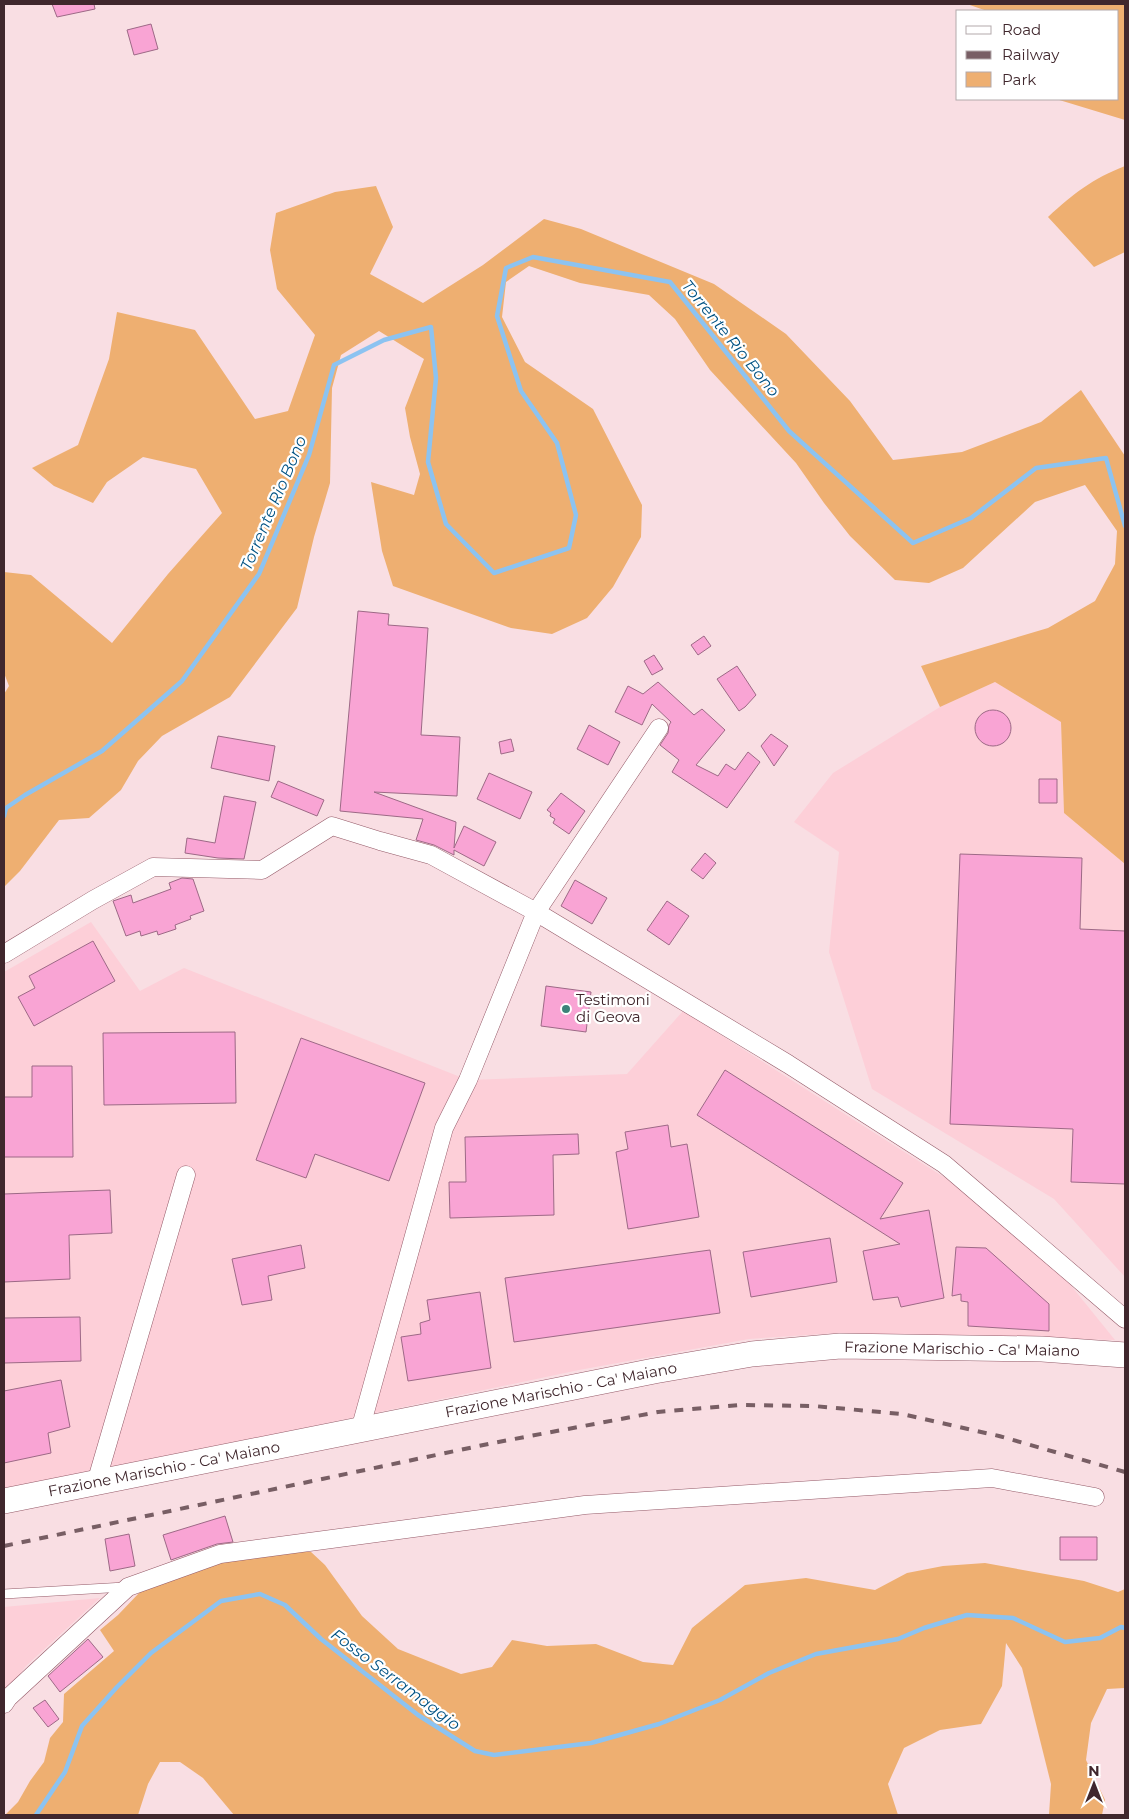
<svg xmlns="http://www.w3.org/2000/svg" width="1129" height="1819" viewBox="0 0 1129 1819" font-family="Montserrat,sans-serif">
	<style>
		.built { fill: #fdcfd8 }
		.green { fill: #eeaf71 }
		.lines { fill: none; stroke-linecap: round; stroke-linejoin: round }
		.stream { stroke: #8cc3f1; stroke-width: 4.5 }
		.building { fill: #f9a4d4; stroke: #9d6986 }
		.service-casing { stroke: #945a68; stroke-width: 10 }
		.minor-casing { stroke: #945a68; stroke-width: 19 }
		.secondary-casing { stroke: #945a68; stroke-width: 26 }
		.service { stroke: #fff; stroke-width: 9 }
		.minor { stroke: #fff; stroke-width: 18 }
		.secondary { stroke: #fff; stroke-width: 25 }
		.rail { stroke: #785e64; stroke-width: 4; stroke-dasharray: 9 9; stroke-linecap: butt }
		.poi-dot { fill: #3c8279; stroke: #fff; stroke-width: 2 }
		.labels { text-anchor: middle; stroke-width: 4.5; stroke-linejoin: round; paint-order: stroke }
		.poi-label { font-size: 15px; fill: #40272d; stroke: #fff; text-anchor: start }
		.street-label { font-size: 15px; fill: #40272d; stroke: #fff }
		.water-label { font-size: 16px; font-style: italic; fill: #015283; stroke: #fff }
	</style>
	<rect width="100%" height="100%" fill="#f9dee3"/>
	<path class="built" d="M995,682l66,40 3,91 61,51v413l-71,-78 -182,-110 -43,-137 10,-100 -45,-30 39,-49 107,-66z
		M91,922l49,69 44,-23 284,112 159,-6 56,-63 267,170 114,96 51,63 -277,-7 -89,6 -170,31 -575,121v-519z
		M100,1598l-74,68 -22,30v-89z"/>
	<path class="green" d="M967,4h158v116l-69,-21h62v-88h-131z
		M1125,166v86l-31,15 -46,-50c26,-24 44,-38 77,-51z
		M376,186l17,41 -23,47 53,29 60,-38 61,-46 37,10 133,55 72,50 64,67 43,59 69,-8 79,-30 40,-32 44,66v408l-61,-51 -3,-91 -66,-40 -55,25 -19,-41 127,-38 47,-27 20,-37 2,-33 -32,-46 -50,17 -72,66 -34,15 -34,-3 -45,-44 -26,-33 -28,-40 -86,-93 -35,-51 -26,-24 -69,-12 -51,-17 -23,16 -4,35 23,45 68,47 49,96 -1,32 -28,50 -26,31 -35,16 -41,-6 -118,-42 -11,-35 -11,-69 43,13 6,-21 -10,-37 -5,-29 19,-49 -45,-28 -38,24 -9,33 -2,95 -16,54 -17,71 -67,89 -68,39 -24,25 -17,29 -32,28 -30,2 -39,51 -16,16v-193l5,-8 -5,-13v-101l27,3 81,68 56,-69 54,-61 -26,-44 -53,-12 -36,25 -14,21 -39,-17 -22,-18 46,-23 31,-86 8,-47 78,18 60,89 33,-8 27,-76 -38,-46 -7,-39 6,-37 59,-21z
		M283,1550l28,2 14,13 37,51 36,33 63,25 31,-7 20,-27 35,6 49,-2 47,18 30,3 19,-37 53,-43 61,-7 69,12 32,-17 36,-7 42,-3 99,18 34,11 7,-3v99l-18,1 -16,34 -5,37 19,40 -3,15h-53l2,-31 -29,-116 -16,-25 -4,43 -21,38 -41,6 -36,18 -16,36 10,31h-664l-31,-37 -23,-16h-20l-12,22 -10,31h-133l13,-13 12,-21 14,-19 6,-24 13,-16 1,-28 50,-43 -14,-21 18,-15 22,-23 61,-29z"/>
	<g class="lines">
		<path class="stream" d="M4,816l2,-8 19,-13 77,-44 80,-70 77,-107 50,-119 25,-90 50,-25 47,-13 5,51 -8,84 18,62 48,49 75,-25 7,-33 -19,-72 -36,-52 -24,-75 9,-48 27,-11 137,25 119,149 124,112 58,-25 65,-50 70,-10 19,68
			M36,1815l29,-43 17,-46 35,-39 34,-34 70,-52 39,-7 25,11 36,34 97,76 57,36 19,4 97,-12 68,-19 61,-24 49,-27 47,-19 82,-15 26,-11 43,-13 46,3 52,24 35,-4 21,-11 4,1"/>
	</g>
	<path class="building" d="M52,4h42l1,5 -38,8z
		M151,24l7,25 -24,6 -7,-25z
		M358,611l31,3 -1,11 40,3 -7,107 39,2 -3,59 -83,-4 82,30 -2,26 10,-22 32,16 -12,24 -30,-16v5l-20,-10 -18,-5 7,-21 -83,-8z
		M704,636l7,10 -13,9 -7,-10z
		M654,655l9,14 -11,6 -8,-14z
		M737,666l19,29 -11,12 -6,4 -22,-32z
		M658,682l36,33 8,-6 23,21 -29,35 22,11 8,-12 9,6 13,-18 12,10 -33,46 -55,-36 7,-12 -19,-15 8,-12 1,-8 2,-3 -19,-18 -10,21 -27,-13 13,-26 15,8z
		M975 728a18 18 0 1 1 36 0a18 18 0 1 1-36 0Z
		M589,725l31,17 -12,23 -31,-16z
		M771,734l17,12 -14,20 -13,-20z
		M218,736l57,10 -6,35 -58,-13z
		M511,739l3,12 -13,3 -2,-12z
		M489,773l43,19 -12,27 -43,-20z
		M1039,779h18v24h-18z
		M278,781l46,19 -7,16 -46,-19z
		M561,793l24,18 -16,23 -16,-11 2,-4 -5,-3 1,-3 -4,-3z
		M224,796l32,6 -12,57 -26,-1 -33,-5 2,-15 28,5z
		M705,853l11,10 -13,16 -12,-9z
		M960,854l122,4 -2,71 45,2v253l-54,-2 2,-53 -123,-5z
		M182,878l11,1 11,32 -14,5 1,3 -16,6 1,4 -18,6 -1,-4 -16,5 -1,-5 -14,5 -13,-35 18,-6 2,8 38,-14 -2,-6z
		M575,880l32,18 -15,26 -31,-18z
		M667,901l22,15 -20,29 -22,-15z
		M93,941l22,40 -81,45 -16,-29 17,-9 -6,-12z
		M546,986l45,6 -5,40 -45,-6z
		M235,1032l1,71 -132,2 -1,-72z
		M301,1038l124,45 -36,98 -74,-27 -9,24 -50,-18z
		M32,1066h40l1,91h-69v-60h28z
		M725,1070l178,113 -23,36 49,-9 15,88 -43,9 -3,-10 -25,3 -10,-49 37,-7 -203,-129z
		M668,1125l3,22 16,-3 12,73 -71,12 -12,-77 12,-3 -3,-17z
		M578,1134l1,20 -26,1 1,60 -104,3 -1,-36h17l-1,-45z
		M110,1190l2,43 -43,2 1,44 -66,3v-88z
		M830,1238l7,44 -86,15 -8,-45z
		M301,1245l4,23 -37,8 4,24 -30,5 -10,-46z
		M956,1247l30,1 63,56v27l-81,-5v-24l-7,-1v-7l-9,2z
		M710,1250l10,63 -206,29 -9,-64z
		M480,1292l11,76 -83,13 -7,-44 20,-3 -1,-11 10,-3 -3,-20z
		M80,1317l1,44 -77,2v-45z
		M61,1380l9,47 -22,6 3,20 -47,10v-72z
		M225,1516l8,26 -16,2 -46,16 -8,-25z
		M129,1534l6,32 -25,5 -5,-32z
		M1060,1537h37v23h-37z
		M88,1639l15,18 -43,35 -12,-16z
		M45,1700l14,19 -11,8 -15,-19z"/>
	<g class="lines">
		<g class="service-casing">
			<path id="service" d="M4,1594l121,-7"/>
		</g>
		<g class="minor-casing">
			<path id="minor" d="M4,954l89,-54 60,-33 109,3 70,-44 48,15 51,14 105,57 252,152 156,100 181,155
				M360,1430l84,-302 24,-48 68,-168 123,-184
				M96,1483l90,-308
				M4,1704l4,-6 120,-111 92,-33 365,-49 407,-27 103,19"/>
		</g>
		<g class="secondary-casing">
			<path id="secondary" d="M4,1501l650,-130 98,-17 88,-8 202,3 83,6"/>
		</g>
		<use href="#service" class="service"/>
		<use href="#minor" class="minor"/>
		<use href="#secondary" class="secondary"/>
		<path class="rail" d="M4,1546l489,-103 165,-31 81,-7 75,1 88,8 97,22 126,36"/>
	</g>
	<circle class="poi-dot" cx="566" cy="1009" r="5"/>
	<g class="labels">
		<g class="poi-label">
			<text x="576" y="1005">Testimoni<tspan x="576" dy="17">di Geova</tspan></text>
		</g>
		<g class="street-label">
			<text transform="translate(962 1349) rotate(1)" y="5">Frazione Marischio - Ca' Maiano</text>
			<text transform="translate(561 1390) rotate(-11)" y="5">Frazione Marischio - Ca' Maiano</text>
			<text transform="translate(164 1469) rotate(-11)" y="5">Frazione Marischio - Ca' Maiano</text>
		</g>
		<g class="water-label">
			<text transform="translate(731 338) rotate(51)" y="6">Torrente Rio Bono</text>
			<text transform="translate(273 503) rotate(-67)" y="6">Torrente Rio Bono</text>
			<text transform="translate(396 1679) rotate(37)" y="6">Fosso Serramaggio</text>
		</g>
	</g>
	<rect width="1129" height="1819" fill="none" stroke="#40272d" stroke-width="10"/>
	<rect x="956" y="10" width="162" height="90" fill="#ffffff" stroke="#b3a9ab"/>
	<rect x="966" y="26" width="25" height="8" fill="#ffffff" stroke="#b3a9ab"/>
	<text x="1002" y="35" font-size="15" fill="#40272d">Road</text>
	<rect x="966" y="51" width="25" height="8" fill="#785e64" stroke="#b3a9ab"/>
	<text x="1002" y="60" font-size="15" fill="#40272d">Railway</text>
	<rect x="966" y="72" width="25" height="15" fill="#eeaf71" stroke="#b3a9ab"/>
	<text x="1002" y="85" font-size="15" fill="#40272d">Park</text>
	<g transform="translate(1094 1784)" stroke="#ffffff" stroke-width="4" paint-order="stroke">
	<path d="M0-4L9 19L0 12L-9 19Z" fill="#40272d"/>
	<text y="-8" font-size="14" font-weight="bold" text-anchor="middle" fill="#40272d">N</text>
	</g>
</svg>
